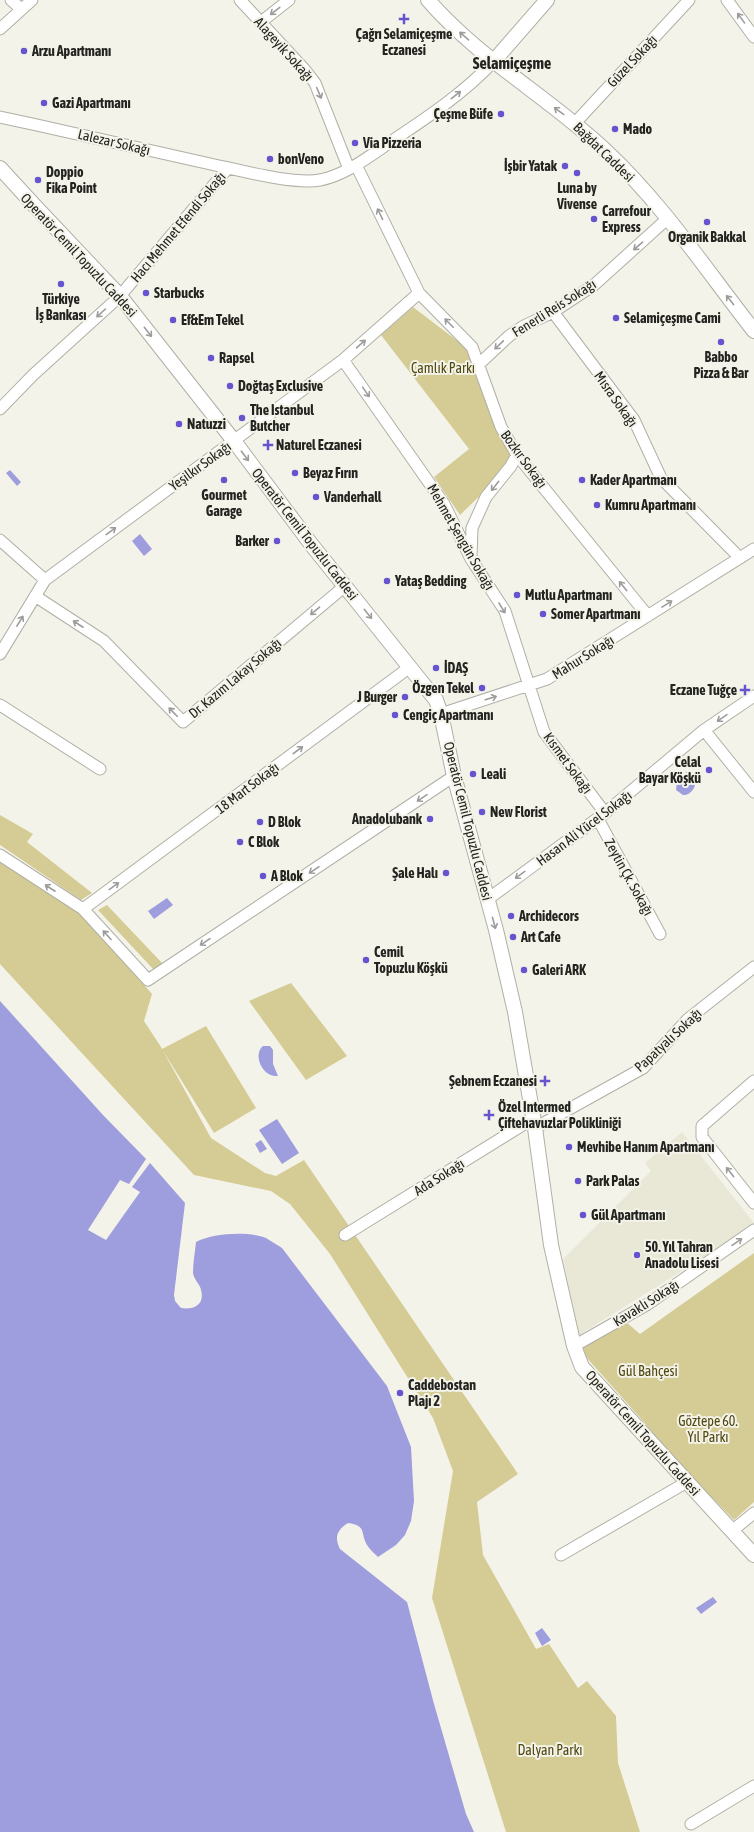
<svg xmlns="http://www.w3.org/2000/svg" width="754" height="1832" viewBox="0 0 754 1832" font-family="'Asap Condensed',sans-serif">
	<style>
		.built { fill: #e9e7d6 }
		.green { fill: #d4cc94 }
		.water { fill: #9e9ddd }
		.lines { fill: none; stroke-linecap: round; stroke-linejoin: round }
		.minor-casing { stroke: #b0afa6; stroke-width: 13 }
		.major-casing { stroke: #b0afa6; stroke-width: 16 }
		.minor { stroke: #fff; stroke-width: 11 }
		.major { stroke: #fff; stroke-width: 14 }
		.oneway { stroke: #9c9c9a }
		.poi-dot { fill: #6554cd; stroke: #f4f3e9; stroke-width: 1.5 }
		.labels { text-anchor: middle; stroke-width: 4; stroke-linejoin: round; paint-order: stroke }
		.poi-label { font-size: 14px; font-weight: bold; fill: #23231f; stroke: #f4f3e9; text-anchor: start }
		.street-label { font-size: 14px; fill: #23231f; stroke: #f4f3e9 }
		.park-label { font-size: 14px; fill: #4f470f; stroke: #f4f3e9 }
		.quarter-label { font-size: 16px; font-weight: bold; fill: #23231f; stroke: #f4f3e9 }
	</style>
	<rect width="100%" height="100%" fill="#f4f3e9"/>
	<path class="built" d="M682,1132l72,91v3l-175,109 -16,-76 88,-88 -6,-8z"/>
	<path class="green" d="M413,307l55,42 46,104 -14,23 -40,39 -26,-38 35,-28 -88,-114z
		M0,815l33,19 -6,8 65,51 -11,7 -81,-55z
		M0,860l83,55 69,79 -8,27 17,26 50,91 54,35 11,3 28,-16 214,314 -41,28 6,53 53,94 13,-5 29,44 9,-7 29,35 2,47 22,69h-134l-74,-234 21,-127 -20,-53 -103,-164 -40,-50 -19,-13 -77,-16 -194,-211z
		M107,905l56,59 -9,6 -56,-60z
		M291,983l56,73 -41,24 -57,-79z
		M206,1026l50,82 -42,25 -52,-84z
		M754,1253v249l-20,18 -70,-71 -21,-28 -57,-64 -3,-10 43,-25 14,12z"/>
	<path class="water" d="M10,470l11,12 -4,4 -11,-13z
		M140,534l12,15 -8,7 -12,-15z
		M688,771c14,3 7,25 -5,24l-7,-5 1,-8 6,-4 3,-6z
		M167,898l6,7 -19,14 -6,-8z
		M0,1001l103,114 43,44 -17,25 -9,-4 -32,50 18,10 34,-48 -8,-5 18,-24 35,40 -11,92 1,6 6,7c13,2 24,-3 20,-18 -1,-6 -7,-10 -8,-17 0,-10 2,-21 3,-31 17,-9 52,-11 70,-4 5,3 11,7 16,10l105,138 24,61 3,54 -3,20 -6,14 -9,10 -18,12c-3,-3 -8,-7 -11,-12 -7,-13 0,-19 -19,-22 -11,7 -14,14 -8,26l67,53 27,102 32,110 8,18h-474z
		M263,1046h7l3,4v14l5,12c-15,2 -26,-21 -15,-30z
		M277,1119l22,34 -17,11 -23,-34z
		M261,1140l6,9 -7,4 -5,-9z
		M713,1597l4,5 -16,12 -5,-6z
		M542,1628l9,12 -9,6 -7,-13z"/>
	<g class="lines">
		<g class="minor-casing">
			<path id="minor" d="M11,0l10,9
				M240,0l65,70 10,13 34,86
				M727,0l27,37
				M261,22l28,-22
				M0,29l32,-29
				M0,117c69,15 138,31 206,46 29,6 87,22 114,17 25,-5 47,-22 69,-37 36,-24 74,-49 104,-81
				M575,123l114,-123
				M356,165l63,128 53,54 29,80 16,28 131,161
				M553,312l81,108 27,58 79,80
				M343,360l101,144 27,55 34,52 39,121 61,81
				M478,365l31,-29 13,-9 31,-15 41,-27 73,-66
				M0,409l33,-34 87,-79 108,-128
				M0,540l45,40
				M471,556l1,-28 14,-31 25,-31 6,-11
				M35,596l69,45 79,81 162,-136
				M0,654l45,-74 298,-220 76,-67
				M0,705l100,64
				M441,714l106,-35 207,-130
				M704,730l50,62
				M598,819l62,115
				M0,855l83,54 65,71 306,-204
				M488,899l117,-86 99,-83 50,-34
				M83,909l327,-242
				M754,1081l-52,45v11l52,66
				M535,1128l108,-60 45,-49 66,-52
				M345,1235l189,-117
				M574,1346l74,-42 106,-74
				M733,1530l21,-17
				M561,1555l126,-73
				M691,1824l63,-38"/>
		</g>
		<g class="major-casing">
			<path id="major" d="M428,0c52,60 121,97 178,151 56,52 101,120 148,180
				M493,62l54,-62
				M0,168l33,36 87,92 114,145 77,103 125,156 5,14 13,62 42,154 19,82 20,116 16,117 23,101 8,21 172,188"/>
		</g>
		<use href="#minor" class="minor"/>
		<use href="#major" class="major"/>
	</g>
	<defs><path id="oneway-shaft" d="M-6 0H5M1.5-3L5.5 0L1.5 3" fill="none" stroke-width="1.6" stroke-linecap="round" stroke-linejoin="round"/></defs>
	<g class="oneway">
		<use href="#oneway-shaft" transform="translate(275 11) rotate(142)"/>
		<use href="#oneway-shaft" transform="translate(741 18) rotate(-126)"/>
		<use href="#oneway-shaft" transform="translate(464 36) rotate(-139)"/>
		<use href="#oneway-shaft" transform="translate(319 93) rotate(67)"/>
		<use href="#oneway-shaft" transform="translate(456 95) rotate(-38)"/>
		<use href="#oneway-shaft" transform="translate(559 111) rotate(-144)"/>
		<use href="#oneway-shaft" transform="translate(380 214) rotate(-116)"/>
		<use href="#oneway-shaft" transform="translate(638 246) rotate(139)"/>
		<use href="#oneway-shaft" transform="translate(730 300) rotate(-128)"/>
		<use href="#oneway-shaft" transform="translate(101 313) rotate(138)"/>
		<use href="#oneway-shaft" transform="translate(449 323) rotate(-135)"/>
		<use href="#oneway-shaft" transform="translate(148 332) rotate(52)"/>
		<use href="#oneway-shaft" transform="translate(361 344) rotate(-41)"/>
		<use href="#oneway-shaft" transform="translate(499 345) rotate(136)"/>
		<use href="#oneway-shaft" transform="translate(366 392) rotate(55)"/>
		<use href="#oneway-shaft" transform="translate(245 456) rotate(53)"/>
		<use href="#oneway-shaft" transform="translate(495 486) rotate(129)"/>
		<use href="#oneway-shaft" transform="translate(111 531) rotate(-36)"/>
		<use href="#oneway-shaft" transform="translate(623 586) rotate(-129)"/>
		<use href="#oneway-shaft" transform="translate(667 604) rotate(-32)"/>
		<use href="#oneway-shaft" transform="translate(502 608) rotate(59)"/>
		<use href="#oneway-shaft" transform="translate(315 611) rotate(140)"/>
		<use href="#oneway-shaft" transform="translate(368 614) rotate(51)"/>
		<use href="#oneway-shaft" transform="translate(20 621) rotate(-58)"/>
		<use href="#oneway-shaft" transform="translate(78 624) rotate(-147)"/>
		<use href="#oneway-shaft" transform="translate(491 698) rotate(-17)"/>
		<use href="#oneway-shaft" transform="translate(173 712) rotate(-134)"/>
		<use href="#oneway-shaft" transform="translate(722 718) rotate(145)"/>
		<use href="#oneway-shaft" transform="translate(298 750) rotate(-37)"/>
		<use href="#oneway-shaft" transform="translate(422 798) rotate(146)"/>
		<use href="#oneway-shaft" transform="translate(314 870) rotate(146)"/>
		<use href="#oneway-shaft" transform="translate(520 875) rotate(144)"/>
		<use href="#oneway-shaft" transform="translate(114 886) rotate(-36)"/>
		<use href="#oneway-shaft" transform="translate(50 888) rotate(-147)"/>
		<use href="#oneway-shaft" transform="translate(494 923) rotate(75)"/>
		<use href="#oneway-shaft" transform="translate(107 935) rotate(-132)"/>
		<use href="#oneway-shaft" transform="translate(205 942) rotate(146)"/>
		<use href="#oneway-shaft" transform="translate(730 1172) rotate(-128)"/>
		<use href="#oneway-shaft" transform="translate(737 1242) rotate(-35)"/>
	</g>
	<g class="poi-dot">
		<path d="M402 13h4v4h4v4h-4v4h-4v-4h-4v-4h4z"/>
		<circle cx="24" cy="51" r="4"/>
		<circle cx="44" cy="103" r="4"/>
		<circle cx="501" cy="114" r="4"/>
		<circle cx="615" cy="129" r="4"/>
		<circle cx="355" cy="143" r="4"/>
		<circle cx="270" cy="159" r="4"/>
		<circle cx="565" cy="166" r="4"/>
		<circle cx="577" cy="173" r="4"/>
		<circle cx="38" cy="180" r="4"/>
		<circle cx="594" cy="219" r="4"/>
		<circle cx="707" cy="222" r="4"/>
		<circle cx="61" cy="284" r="4"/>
		<circle cx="146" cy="293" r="4"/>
		<circle cx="616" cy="318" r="4"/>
		<circle cx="173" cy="320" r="4"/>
		<circle cx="721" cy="342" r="4"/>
		<circle cx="211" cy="358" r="4"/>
		<circle cx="230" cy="386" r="4"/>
		<circle cx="242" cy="418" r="4"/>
		<circle cx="179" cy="424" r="4"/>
		<path d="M266 439h4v4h4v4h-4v4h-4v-4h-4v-4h4z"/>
		<circle cx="295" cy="473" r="4"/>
		<circle cx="224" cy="480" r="4"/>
		<circle cx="582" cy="480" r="4"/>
		<circle cx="316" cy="497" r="4"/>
		<circle cx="597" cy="505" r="4"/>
		<circle cx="277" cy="541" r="4"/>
		<circle cx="387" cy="581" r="4"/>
		<circle cx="517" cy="595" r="4"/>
		<circle cx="543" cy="614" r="4"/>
		<circle cx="436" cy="668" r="4"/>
		<circle cx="482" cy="688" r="4"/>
		<path d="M743 684h4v4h4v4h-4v4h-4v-4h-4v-4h4z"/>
		<circle cx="405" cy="697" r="4"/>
		<circle cx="395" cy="715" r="4"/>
		<circle cx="709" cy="770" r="4"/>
		<circle cx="473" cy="774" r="4"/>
		<circle cx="482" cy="812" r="4"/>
		<circle cx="430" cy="819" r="4"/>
		<circle cx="260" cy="822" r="4"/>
		<circle cx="240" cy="842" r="4"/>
		<circle cx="446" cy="873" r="4"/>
		<circle cx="263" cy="876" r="4"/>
		<circle cx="511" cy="916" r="4"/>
		<circle cx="513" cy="937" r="4"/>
		<circle cx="366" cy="960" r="4"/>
		<circle cx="524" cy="970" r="4"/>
		<path d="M543 1075h4v4h4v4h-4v4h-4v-4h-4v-4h4z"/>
		<path d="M487 1109h4v4h4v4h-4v4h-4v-4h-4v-4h4z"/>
		<circle cx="569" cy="1147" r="4"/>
		<circle cx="578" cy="1181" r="4"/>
		<circle cx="583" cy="1215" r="4"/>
		<circle cx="637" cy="1255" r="4"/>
		<circle cx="400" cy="1393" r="4"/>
	</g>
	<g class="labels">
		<g class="poi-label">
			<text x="404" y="39" text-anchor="middle">Çağrı Selamiçeşme<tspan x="404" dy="16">Eczanesi</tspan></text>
			<text x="32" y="56">Arzu Apartmanı</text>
			<text x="52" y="108">Gazi Apartmanı</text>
			<text x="493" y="119" text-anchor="end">Çeşme Büfe</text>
			<text x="623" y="134">Mado</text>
			<text x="363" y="148">Via Pizzeria</text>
			<text x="278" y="164">bonVeno</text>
			<text x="557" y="171" text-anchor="end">İşbir Yatak</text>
			<text x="46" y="177">Doppio<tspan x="46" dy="16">Fika Point</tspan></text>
			<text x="577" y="193" text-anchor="middle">Luna by<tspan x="577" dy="16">Vivense</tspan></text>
			<text x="602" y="216">Carrefour<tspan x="602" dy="16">Express</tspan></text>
			<text x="707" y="242" text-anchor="middle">Organik Bakkal</text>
			<text x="154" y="298">Starbucks</text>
			<text x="61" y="304" text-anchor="middle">Türkiye<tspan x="61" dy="16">İş Bankası</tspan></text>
			<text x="624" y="323">Selamiçeşme Cami</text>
			<text x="181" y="325">Ef&amp;Em Tekel</text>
			<text x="721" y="362" text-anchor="middle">Babbo<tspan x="721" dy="16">Pizza &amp; Bar</tspan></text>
			<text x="219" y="363">Rapsel</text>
			<text x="238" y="391">Doğtaş Exclusive</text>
			<text x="250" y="415">The Istanbul<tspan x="250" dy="16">Butcher</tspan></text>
			<text x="187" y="429">Natuzzi</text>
			<text x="276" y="450">Naturel Eczanesi</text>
			<text x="303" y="478">Beyaz Fırın</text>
			<text x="590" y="485">Kader Apartmanı</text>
			<text x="224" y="500" text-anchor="middle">Gourmet<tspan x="224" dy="16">Garage</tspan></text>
			<text x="324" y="502">Vanderhall</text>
			<text x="605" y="510">Kumru Apartmanı</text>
			<text x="269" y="546" text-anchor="end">Barker</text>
			<text x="395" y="586">Yataş Bedding</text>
			<text x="525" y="600">Mutlu Apartmanı</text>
			<text x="551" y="619">Somer Apartmanı</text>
			<text x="444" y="673">İDAŞ</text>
			<text x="474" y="693" text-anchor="end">Özgen Tekel</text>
			<text x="737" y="695" text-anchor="end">Eczane Tuğçe</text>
			<text x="397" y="702" text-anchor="end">J Burger</text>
			<text x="403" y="720">Cengiç Apartmanı</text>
			<text x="701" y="767" text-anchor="end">Celal<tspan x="701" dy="16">Bayar Köşkü</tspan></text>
			<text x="481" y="779">Leali</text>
			<text x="490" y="817">New Florist</text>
			<text x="422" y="824" text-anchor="end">Anadolubank</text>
			<text x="268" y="827">D Blok</text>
			<text x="248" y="847">C Blok</text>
			<text x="438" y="878" text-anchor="end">Şale Halı</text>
			<text x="271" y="881">A Blok</text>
			<text x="519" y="921">Archidecors</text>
			<text x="521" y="942">Art Cafe</text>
			<text x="374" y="957">Cemil<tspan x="374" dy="16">Topuzlu Köşkü</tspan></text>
			<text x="532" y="975">Galeri ARK</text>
			<text x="537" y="1086" text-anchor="end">Şebnem Eczanesi</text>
			<text x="498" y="1112">Özel Intermed<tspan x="498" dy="16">Çiftehavuzlar Polikliniği</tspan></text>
			<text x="577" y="1152">Mevhibe Hanım Apartmanı</text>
			<text x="586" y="1186">Park Palas</text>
			<text x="591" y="1220">Gül Apartmanı</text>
			<text x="645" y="1252">50. Yıl Tahran<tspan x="645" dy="16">Anadolu Lisesi</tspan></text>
			<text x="408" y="1390">Caddebostan<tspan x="408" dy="16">Plajı 2</tspan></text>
		</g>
		<g class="street-label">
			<text transform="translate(284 49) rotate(48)" y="5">Alageyik Sokağı</text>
			<text transform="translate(632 61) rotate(-47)" y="5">Güzel Sokağı</text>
			<text transform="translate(114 142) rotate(13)" y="5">Lalezar Sokağı</text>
			<text transform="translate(604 152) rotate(44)" y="5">Bağdat Caddesi</text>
			<text transform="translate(178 227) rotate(-50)" y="5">Hacı Mehmet Efendi Sokağı</text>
			<text transform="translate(79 255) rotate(47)" y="5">Operatör Cemil Topuzlu Caddesi</text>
			<text transform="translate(554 308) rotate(-32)" y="5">Fenerli Reis Sokağı</text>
			<text transform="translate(616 399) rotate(55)" y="5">Mısra Sokağı</text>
			<text transform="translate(524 459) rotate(54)" y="5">Bozkır Sokağı</text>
			<text transform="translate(200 466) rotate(-36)" y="5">Yeşilkır Sokağı</text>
			<text transform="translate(305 534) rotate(52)" y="5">Operatör Cemil Topuzlu Caddesi</text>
			<text transform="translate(461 537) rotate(60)" y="5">Mehmet Şengün Sokağı</text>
			<text transform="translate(583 657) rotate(-32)" y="5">Mahur Sokağı</text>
			<text transform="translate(235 678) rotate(-40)" y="5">Dr. Kazım Lakay Sokağı</text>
			<text transform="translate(568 763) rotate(54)" y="5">Kısmet Sokağı</text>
			<text transform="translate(247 788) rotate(-37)" y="5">18 Mart Sokağı</text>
			<text transform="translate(468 821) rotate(76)" y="5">Operatör Cemil Topuzlu Caddesi</text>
			<text transform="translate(584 828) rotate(-37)" y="5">Hasan Ali Yücel Sokağı</text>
			<text transform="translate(629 877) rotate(61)" y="5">Zeytin Çk. Sokağı</text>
			<text transform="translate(668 1040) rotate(-43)" y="5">Papatyalı Sokağı</text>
			<text transform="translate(439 1177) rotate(-32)" y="5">Ada Sokağı</text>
			<text transform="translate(646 1303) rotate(-32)" y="5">Kavaklı Sokağı</text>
			<text transform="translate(643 1433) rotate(48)" y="5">Operatör Cemil Topuzlu Caddesi</text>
		</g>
		<g class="park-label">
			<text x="443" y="373">Çamlık Parkı</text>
			<text x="648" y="1376">Gül Bahçesi</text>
			<text x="708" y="1426">Göztepe 60.<tspan x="708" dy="16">Yıl Parkı</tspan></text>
			<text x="550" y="1755">Dalyan Parkı</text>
		</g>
		<g class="quarter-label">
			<text x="512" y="69">Selamiçeşme</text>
		</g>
	</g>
</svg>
